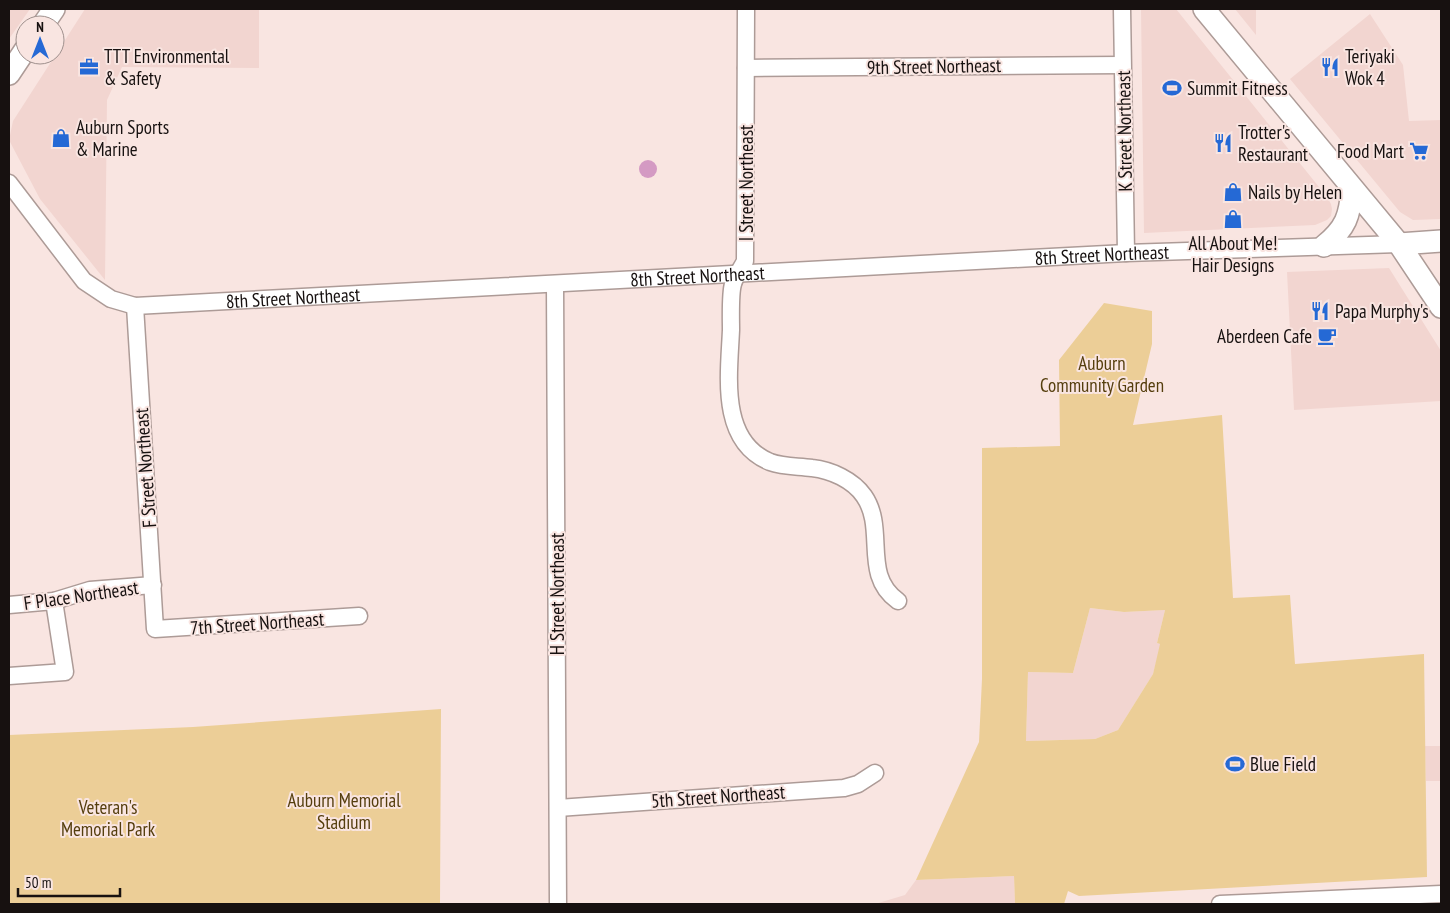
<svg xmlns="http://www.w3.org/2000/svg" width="1450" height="913" viewBox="0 0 1450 913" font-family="'PT Sans Narrow',sans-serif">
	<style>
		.built { fill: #f2d5d0 }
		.green { fill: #ecce97; fill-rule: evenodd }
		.water { fill: #d49ac3 }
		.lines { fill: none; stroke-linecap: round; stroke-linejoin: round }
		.minor-casing { stroke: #ad9b97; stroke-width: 19 }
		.major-casing { stroke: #ad9b97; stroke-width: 24 }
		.minor { stroke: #fff; stroke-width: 16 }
		.major { stroke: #fff; stroke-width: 21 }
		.labels { text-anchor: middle; stroke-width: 4; stroke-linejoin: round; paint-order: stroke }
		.poi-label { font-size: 19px; fill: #171110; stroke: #f9e5e1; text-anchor: start }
		.street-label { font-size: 19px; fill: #171110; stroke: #f9e5e1 }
		.park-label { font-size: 19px; fill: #553e0d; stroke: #f9e5e1 }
	</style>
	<rect width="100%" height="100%" fill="#f9e5e1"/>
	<path class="built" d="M9,9h21l-21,30z
		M85,9h174v59l-137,-1 -15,33 -2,180 -65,-81 -31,-59 4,-19z
		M1141,9h35l151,188 4,7 1,5 -1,7 -4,4 -12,5 -171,8z
		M1235,9h21v26z
		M1370,14l33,51 6,56 32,-1v99l-28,1 -13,-8 -110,-133z
		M1389,268l52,83v50l-147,9 -7,-138z
		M1090,608l34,4 41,-2 -8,33 4,1 -8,30 -35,56 -23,9 -69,2 2,-69 45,1z
		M1425,746h16v35h-15z
		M1014,876l1,28h-140l30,-9 11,-15z"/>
	<path class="green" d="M1104,303l48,8v33l-19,81 89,-10 11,183 57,-3 5,69 129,-10 3,223 -348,19 -11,-5 -4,13h-49l-1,-28 -98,4 63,-138 3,-63v-231l78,-2 -1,-86zM1090,608l34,4 41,-2 -8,33 3,1 -7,30 -35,56 -23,9 -69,2 2,-69 45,1z
		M441,709l-1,195h-431v-169l184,-8z"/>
	<path class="water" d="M639 169a9 9 0 1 1 18 0a9 9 0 1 1-18 0Z"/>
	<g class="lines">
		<g class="minor-casing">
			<g id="minor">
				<path d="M746,9l-1,252c-3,7 -10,15 -12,23 -3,10 -2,35 -2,46 -2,45 -12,111 39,132 14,5 28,4 42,6 19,2 41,12 52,28 23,33 -3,79 34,105"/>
				<path d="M1122,9l4,244"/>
				<path d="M746,68l376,-3"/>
				<path id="s1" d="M9,183l75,98 27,18 24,7 991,-53 273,-9"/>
				<path d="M555,284l3,620"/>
				<path d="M135,306l20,323 204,-13"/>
				<path d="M9,605l45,-4 36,-11 63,-5"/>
				<path d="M9,676l56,-4 -11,-71"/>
				<path d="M558,808l286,-20 14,-4 17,-11"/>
				<path d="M1220,904l221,-10"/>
			</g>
		</g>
		<g class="major-casing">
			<path id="major" d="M1204,9l195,235 42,63
				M43,25l11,-16
				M9,74l16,-24
				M1399,244l42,-3
				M1324,246c22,-18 26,-30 28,-58"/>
		</g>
		<use href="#minor" class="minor"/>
		<use href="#major" class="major"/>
	</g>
	<defs>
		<g id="office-bare" transform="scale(1.5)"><path d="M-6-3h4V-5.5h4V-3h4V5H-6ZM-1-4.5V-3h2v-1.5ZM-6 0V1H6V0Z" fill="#2569d5" stroke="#f9e5e1" stroke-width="2.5" paint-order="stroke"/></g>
		<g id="restaurant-bare" transform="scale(1.5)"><path d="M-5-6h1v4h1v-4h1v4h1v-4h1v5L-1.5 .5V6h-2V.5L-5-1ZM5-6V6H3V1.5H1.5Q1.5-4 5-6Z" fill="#2569d5" stroke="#f9e5e1" stroke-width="2.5" paint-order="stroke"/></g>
		<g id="stadium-bare" transform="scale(1.5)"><path d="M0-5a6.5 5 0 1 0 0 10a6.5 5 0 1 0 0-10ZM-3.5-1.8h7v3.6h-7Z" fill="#2569d5" stroke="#f9e5e1" stroke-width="2.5" paint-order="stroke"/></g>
		<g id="shop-bare" transform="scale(1.5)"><path d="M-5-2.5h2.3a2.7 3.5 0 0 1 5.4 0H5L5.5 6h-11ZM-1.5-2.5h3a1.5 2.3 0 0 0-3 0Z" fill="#2569d5" stroke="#f9e5e1" stroke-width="2.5" paint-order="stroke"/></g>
		<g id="supermarket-bare" transform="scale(1.5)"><path d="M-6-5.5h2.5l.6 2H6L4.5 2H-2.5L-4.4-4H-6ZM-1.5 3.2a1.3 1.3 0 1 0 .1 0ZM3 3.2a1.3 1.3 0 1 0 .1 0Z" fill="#2569d5" stroke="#f9e5e1" stroke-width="2.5" paint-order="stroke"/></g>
		<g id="cafe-bare" transform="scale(1.5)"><path d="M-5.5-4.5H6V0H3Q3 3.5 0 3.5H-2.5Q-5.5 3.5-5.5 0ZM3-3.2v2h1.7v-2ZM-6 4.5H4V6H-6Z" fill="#2569d5" stroke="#f9e5e1" stroke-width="2.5" paint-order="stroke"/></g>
	</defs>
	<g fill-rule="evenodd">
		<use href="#office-bare" x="89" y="67"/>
		<use href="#restaurant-bare" x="1330" y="67"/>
		<use href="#stadium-bare" x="1172" y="88"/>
		<use href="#shop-bare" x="61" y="138"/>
		<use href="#restaurant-bare" x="1223" y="143"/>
		<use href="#supermarket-bare" x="1419" y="151"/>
		<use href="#shop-bare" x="1233" y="192"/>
		<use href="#shop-bare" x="1233" y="219"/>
		<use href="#restaurant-bare" x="1320" y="311"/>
		<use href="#cafe-bare" x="1327" y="336"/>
		<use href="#stadium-bare" x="1235" y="764"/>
	</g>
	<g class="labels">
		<g class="poi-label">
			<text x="104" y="63">TTT Environmental<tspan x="104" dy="22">&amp; Safety</tspan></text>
			<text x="1345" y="63">Teriyaki<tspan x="1345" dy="22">Wok 4</tspan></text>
			<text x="1187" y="95">Summit Fitness</text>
			<text x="76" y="134">Auburn Sports<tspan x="76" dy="22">&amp; Marine</tspan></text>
			<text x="1238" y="139">Trotter's<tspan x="1238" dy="22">Restaurant</tspan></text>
			<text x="1404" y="158" text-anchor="end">Food Mart</text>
			<text x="1248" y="199">Nails by Helen</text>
			<text x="1233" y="250" text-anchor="middle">All About Me!<tspan x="1233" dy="22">Hair Designs</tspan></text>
			<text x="1335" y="318">Papa Murphy's</text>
			<text x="1312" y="343" text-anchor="end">Aberdeen Cafe</text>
			<text x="1250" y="771">Blue Field</text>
		</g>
		<g class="street-label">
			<text transform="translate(934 66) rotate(-1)" y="7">9th Street Northeast</text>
			<text transform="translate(1124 131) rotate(-91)" y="7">K Street Northeast</text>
			<text transform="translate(746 183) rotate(-90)" y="7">I Street Northeast</text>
			<text dy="7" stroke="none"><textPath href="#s1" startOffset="1149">8th Street Northeast</textPath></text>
			<text dy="7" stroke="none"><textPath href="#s1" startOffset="744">8th Street Northeast</textPath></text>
			<text dy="7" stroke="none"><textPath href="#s1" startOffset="339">8th Street Northeast</textPath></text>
			<text transform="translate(145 468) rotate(-94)" y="7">F Street Northeast</text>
			<text transform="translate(557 594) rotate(-90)" y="7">H Street Northeast</text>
			<text transform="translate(81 595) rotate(-8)" y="7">F Place Northeast</text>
			<text transform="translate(257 623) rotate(-4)" y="7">7th Street Northeast</text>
			<text transform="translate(718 796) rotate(-4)" y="7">5th Street Northeast</text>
		</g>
		<g class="park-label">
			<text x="1102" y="370">Auburn<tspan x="1102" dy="22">Community Garden</tspan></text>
			<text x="344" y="807">Auburn Memorial<tspan x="344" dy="22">Stadium</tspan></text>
			<text x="108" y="814">Veteran's<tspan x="108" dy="22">Memorial Park</tspan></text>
		</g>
	</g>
	<rect width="1450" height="913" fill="none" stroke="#171110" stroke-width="20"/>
	<g transform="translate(40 40)"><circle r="24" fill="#f9e5e1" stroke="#9f908d"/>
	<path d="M0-4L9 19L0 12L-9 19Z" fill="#2569d5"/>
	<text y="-8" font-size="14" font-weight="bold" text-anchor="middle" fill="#171110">N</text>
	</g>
	<path d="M18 888v8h102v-8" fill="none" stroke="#171110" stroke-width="2.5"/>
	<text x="25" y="888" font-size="15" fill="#171110" stroke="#f9e5e1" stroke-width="4" paint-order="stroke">50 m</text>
</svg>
